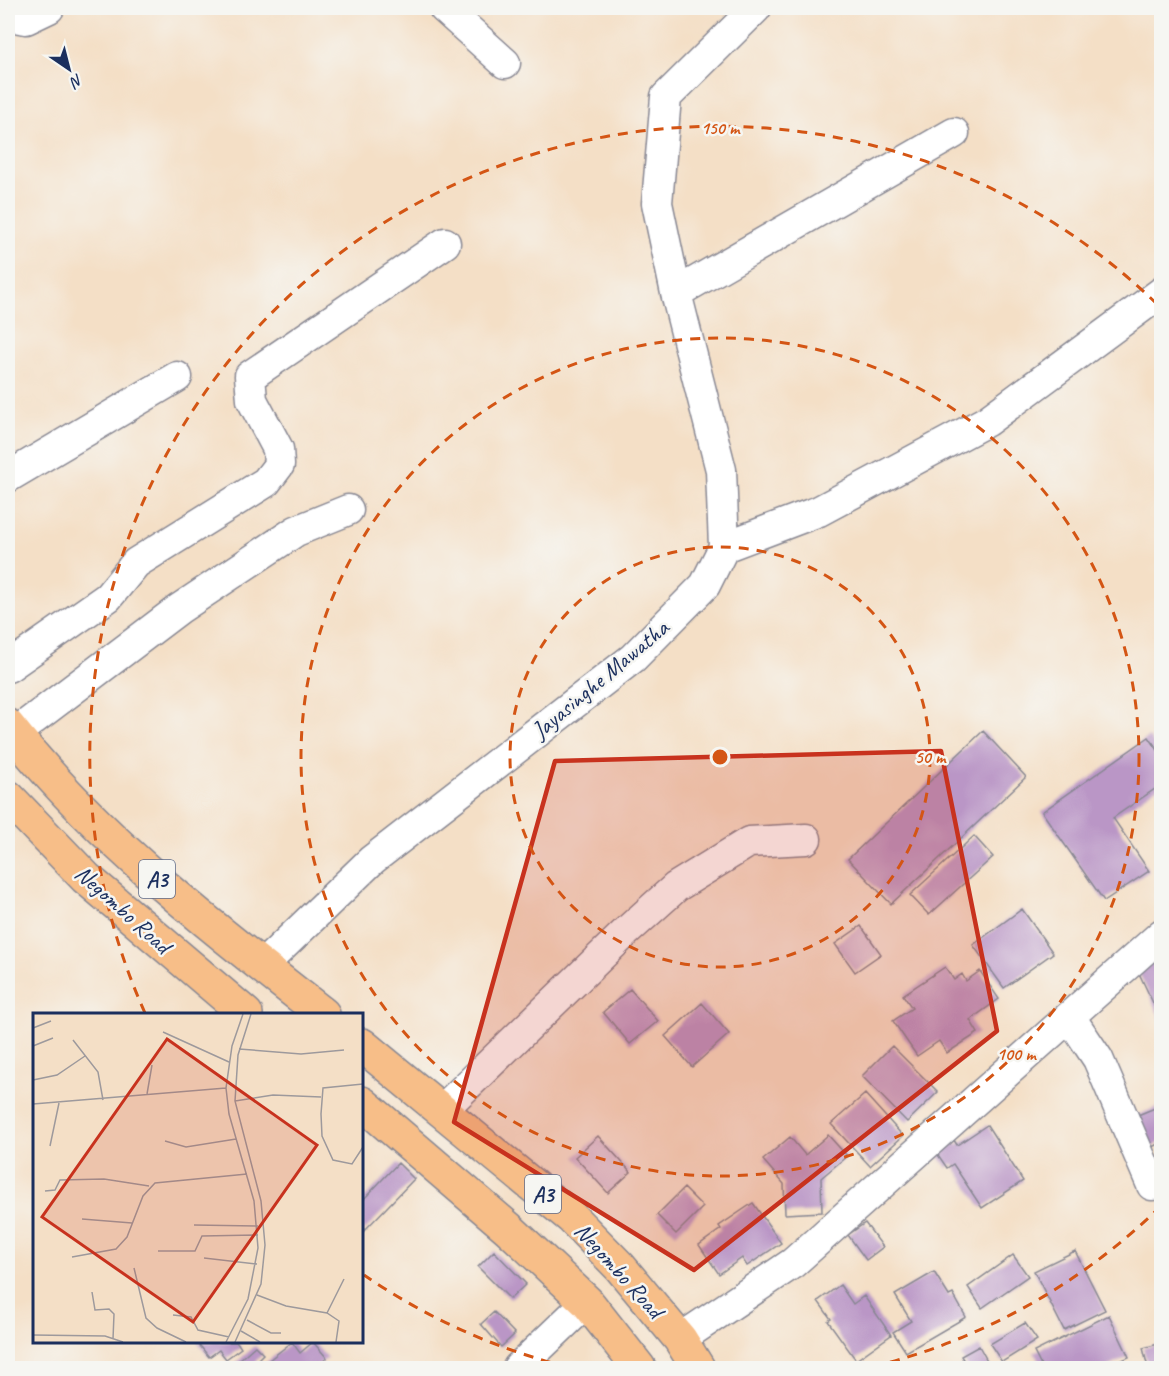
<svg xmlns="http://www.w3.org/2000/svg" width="1169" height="1376" viewBox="0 0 1169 1376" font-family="Caveat,sans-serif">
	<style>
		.building { fill: #ba96c6 }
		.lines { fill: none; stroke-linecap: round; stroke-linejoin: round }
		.street-casing { stroke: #888792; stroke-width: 33 }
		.highway-casing { stroke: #888792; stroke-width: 36 }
		.street { stroke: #fff; stroke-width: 30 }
		.highway { stroke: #f7be88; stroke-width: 33 }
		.marked { fill: #c8321e; fill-opacity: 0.2; stroke: #c8321e; stroke-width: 4.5; stroke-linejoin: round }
		.ring { fill: none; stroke: #d45514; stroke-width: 3; stroke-dasharray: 10 8 }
		.labels { text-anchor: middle; stroke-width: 5; stroke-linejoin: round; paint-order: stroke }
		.shield { fill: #f6f6f2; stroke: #5d6b8a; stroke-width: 1.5 }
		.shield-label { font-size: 22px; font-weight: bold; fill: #1b2f5e }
		.street-label { font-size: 24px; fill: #1b2f5e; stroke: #f6f6f2 }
		.inset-road { fill: none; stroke: #9d999c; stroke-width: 1.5 }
		.view { fill: #c8321e; fill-opacity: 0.15; stroke: #c8321e; stroke-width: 3 }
		.inset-edge { fill: none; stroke: #1b2f5e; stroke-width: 3 }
		.centre { fill: #d45514; stroke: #f6f6f2; stroke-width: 3 }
		.ring-label { font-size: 18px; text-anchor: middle; font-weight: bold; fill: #d45514; stroke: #f6f6f2; stroke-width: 5; stroke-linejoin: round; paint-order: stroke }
	</style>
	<rect width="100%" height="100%" fill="#f6f6f2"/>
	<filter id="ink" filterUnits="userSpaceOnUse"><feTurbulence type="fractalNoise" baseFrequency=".0167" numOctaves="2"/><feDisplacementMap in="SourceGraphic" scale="12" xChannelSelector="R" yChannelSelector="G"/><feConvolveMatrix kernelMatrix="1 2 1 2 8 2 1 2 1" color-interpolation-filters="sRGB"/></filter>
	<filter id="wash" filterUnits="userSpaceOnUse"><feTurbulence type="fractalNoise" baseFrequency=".008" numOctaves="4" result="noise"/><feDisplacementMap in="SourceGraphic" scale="24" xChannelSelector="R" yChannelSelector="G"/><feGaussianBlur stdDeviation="1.35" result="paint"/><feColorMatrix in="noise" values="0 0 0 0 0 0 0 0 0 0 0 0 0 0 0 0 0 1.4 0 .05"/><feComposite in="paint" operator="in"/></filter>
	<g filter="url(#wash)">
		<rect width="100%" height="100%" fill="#f4dfc6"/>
		<g id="blocks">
			<path class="building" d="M983,731l43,46 -135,127 -43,-45z
				M1149,737l13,19v28l-49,34 36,53 -45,30 -62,-89z
				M974,836l19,21 -64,58 -19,-20z
				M1022,909l31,44 -49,35 -31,-43z
				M861,926l20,28 -26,18 -20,-28z
				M1162,958v64l-25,-53z
				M945,967l9,13 8,-6 4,7 14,-10 19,28 -29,21 8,13 -31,20 -8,-12 -22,15 -24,-35 19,-13 -9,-13z
				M630,989l28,32 -28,23 -27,-32z
				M702,1003l27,31 -37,33 -27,-31z
				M892,1046l46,46 -31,30 -45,-46z
				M865,1094l38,42 -33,30 -39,-42z
				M1162,1105v37l-14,7 -15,-32z
				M987,1125l36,56 -41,27 -29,-44 -6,4 -11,-16 18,-12 3,5z
				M828,1135l19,21 -26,22 1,34 -37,2 -1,-30 -21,-24 27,-23 15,18z
				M598,1136l33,36 -23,21 -33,-36z
				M398,1163l16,16 -52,54v-32z
				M684,1188l19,19 -27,27 -19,-19z
				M753,1203l28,40 -34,23 -5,-8 -23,16 -20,-29 22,-16 -2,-3z
				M865,1223l18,24 -17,13 -18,-25z
				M494,1251l32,33 -16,15 -32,-32z
				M1075,1251l30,59 -41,20 -30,-59z
				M1013,1255l15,21 -46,32 -14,-21z
				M934,1272l15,24 4,-2 13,23 -60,35 -13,-20 18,-11 -16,-26z
				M840,1285l13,19 11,-8 27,39 -35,25 -28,-39 3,-2 -13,-18z
				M494,1312l21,22 -14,13 -20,-23z
				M1109,1315l20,42 -24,11h-63l-8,-16z
				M1025,1323l12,17 -35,22 -12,-18z
				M197,1342h40l4,6 -15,11 -7,-9 -10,7z
				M292,1342l8,11 13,-11 14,16 -12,10h-47l-4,-4z
				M1162,1343v25h-14l-5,-20z
				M255,1346l8,8 -8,8 6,6h-31z
				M979,1346l11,20 -4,2h-18l-7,-12z"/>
		</g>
	</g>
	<g filter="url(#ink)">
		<use href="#blocks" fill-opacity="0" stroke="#888792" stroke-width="1.5"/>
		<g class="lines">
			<g class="street-casing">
				<path id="street" d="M444,8l61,55
					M8,16l18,3 23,-11
					M676,293l278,-160
					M8,477l169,-100
					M724,547l95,-36 168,-90 175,-129
					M8,667l100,-70 28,-34 130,-81 13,-17 -1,-16 -26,-49 -2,-24 195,-133
					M14,734l165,-125 117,-78 52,-21
					M262,966l110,-106 261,-202 72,-73 19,-38 -3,-77 -45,-177 -19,-90 9,-106 90,-89
					M1070,1017l28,42 54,126
					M442,1110l185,-179 49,-44 73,-45 57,-3
					M680,1339l113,-76 369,-329
					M518,1368l69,-66"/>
			</g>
			<g class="highway-casing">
				<path id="highway" d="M8,726c89,112 203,201 315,288
					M8,797l78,81 160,136
					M362,1045l209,172 49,50 60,72 18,29
					M362,1103l146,125 79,74 52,66"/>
			</g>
			<use href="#street" class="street"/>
			<use href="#highway" class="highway"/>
		</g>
	</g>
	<path class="marked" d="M941,751l56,280 -303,239 -240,-148 101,-361z"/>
	<g class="ring">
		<circle cx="720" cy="757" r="210"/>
		<circle cx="720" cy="757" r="419"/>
		<path d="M1161 1206A629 629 0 0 1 872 1367M568 1367A629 629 0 0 1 364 1275M145 1013A629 629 0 0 1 1161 308"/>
	</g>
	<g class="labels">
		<g class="shield">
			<rect x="139" y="860" width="36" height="38" rx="4.5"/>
			<rect x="525" y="1175" width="36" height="38" rx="4.5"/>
		</g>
		<g class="shield-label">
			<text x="157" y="887">A3</text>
			<text x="543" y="1202">A3</text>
		</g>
		<g class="street-label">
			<text transform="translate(600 679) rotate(-40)" y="8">Jayasinghe Mawatha</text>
			<text transform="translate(123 909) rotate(42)" y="8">Negombo Road</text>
			<text transform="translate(619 1270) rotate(48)" y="8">Negombo Road</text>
		</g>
	</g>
	<g transform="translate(33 1013)">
		<rect width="330" height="330" fill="#f4dfc6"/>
		<path class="inset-road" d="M0,15l18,-7M130,19l66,30M40,27l25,32 5,28M0,33l20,-8M206,36l62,5 43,-4M0,67l24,-5 28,-19M330,71l-40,4 -2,26 1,22 11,24 19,4 11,-17M114,81l5,-29M202,88l38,-6 48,2M0,91l193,-16M132,128l21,6 50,-8M17,133l9,-43M12,178l10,-1 5,-10 44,-1 45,7M49,206l50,4M161,212l64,1M125,238h37l7,-15 56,-1M39,244l44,-8 11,-12 16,-41 12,-13 92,-9M171,245l53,6M101,255l12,50 11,10 29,14M59,279l3,18 14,-1 5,5 -1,25M224,282l29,11 41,7 12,8 -3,21M294,300l17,-34M140,302l18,2 7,13 31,7M214,307l24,13h10M208,318l19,11M0,322l72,1 18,6M193,329l22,-43 10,-51 -4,-47 -25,-87 -3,-26 6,-42 11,-32M202,329l26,-58 4,-39 -4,-44 -26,-100 3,-46 13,-41"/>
		<path class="view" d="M134,26l150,106 -124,177 -151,-105z"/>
		<rect width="330" height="330" class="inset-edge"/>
	</g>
	<circle cx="720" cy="757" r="9" class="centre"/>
	<g class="ring-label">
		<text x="720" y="134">150 m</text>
		<text x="930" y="763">50 m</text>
		<text x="1016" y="1060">100 m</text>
	</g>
	<rect width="1169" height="1376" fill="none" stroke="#f6f6f2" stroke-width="30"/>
	<g transform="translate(69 69) rotate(145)" stroke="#f6f6f2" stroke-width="4.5" paint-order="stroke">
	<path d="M0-4.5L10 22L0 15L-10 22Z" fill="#1b2f5e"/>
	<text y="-9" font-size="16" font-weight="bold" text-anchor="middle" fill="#1b2f5e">N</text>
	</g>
</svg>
